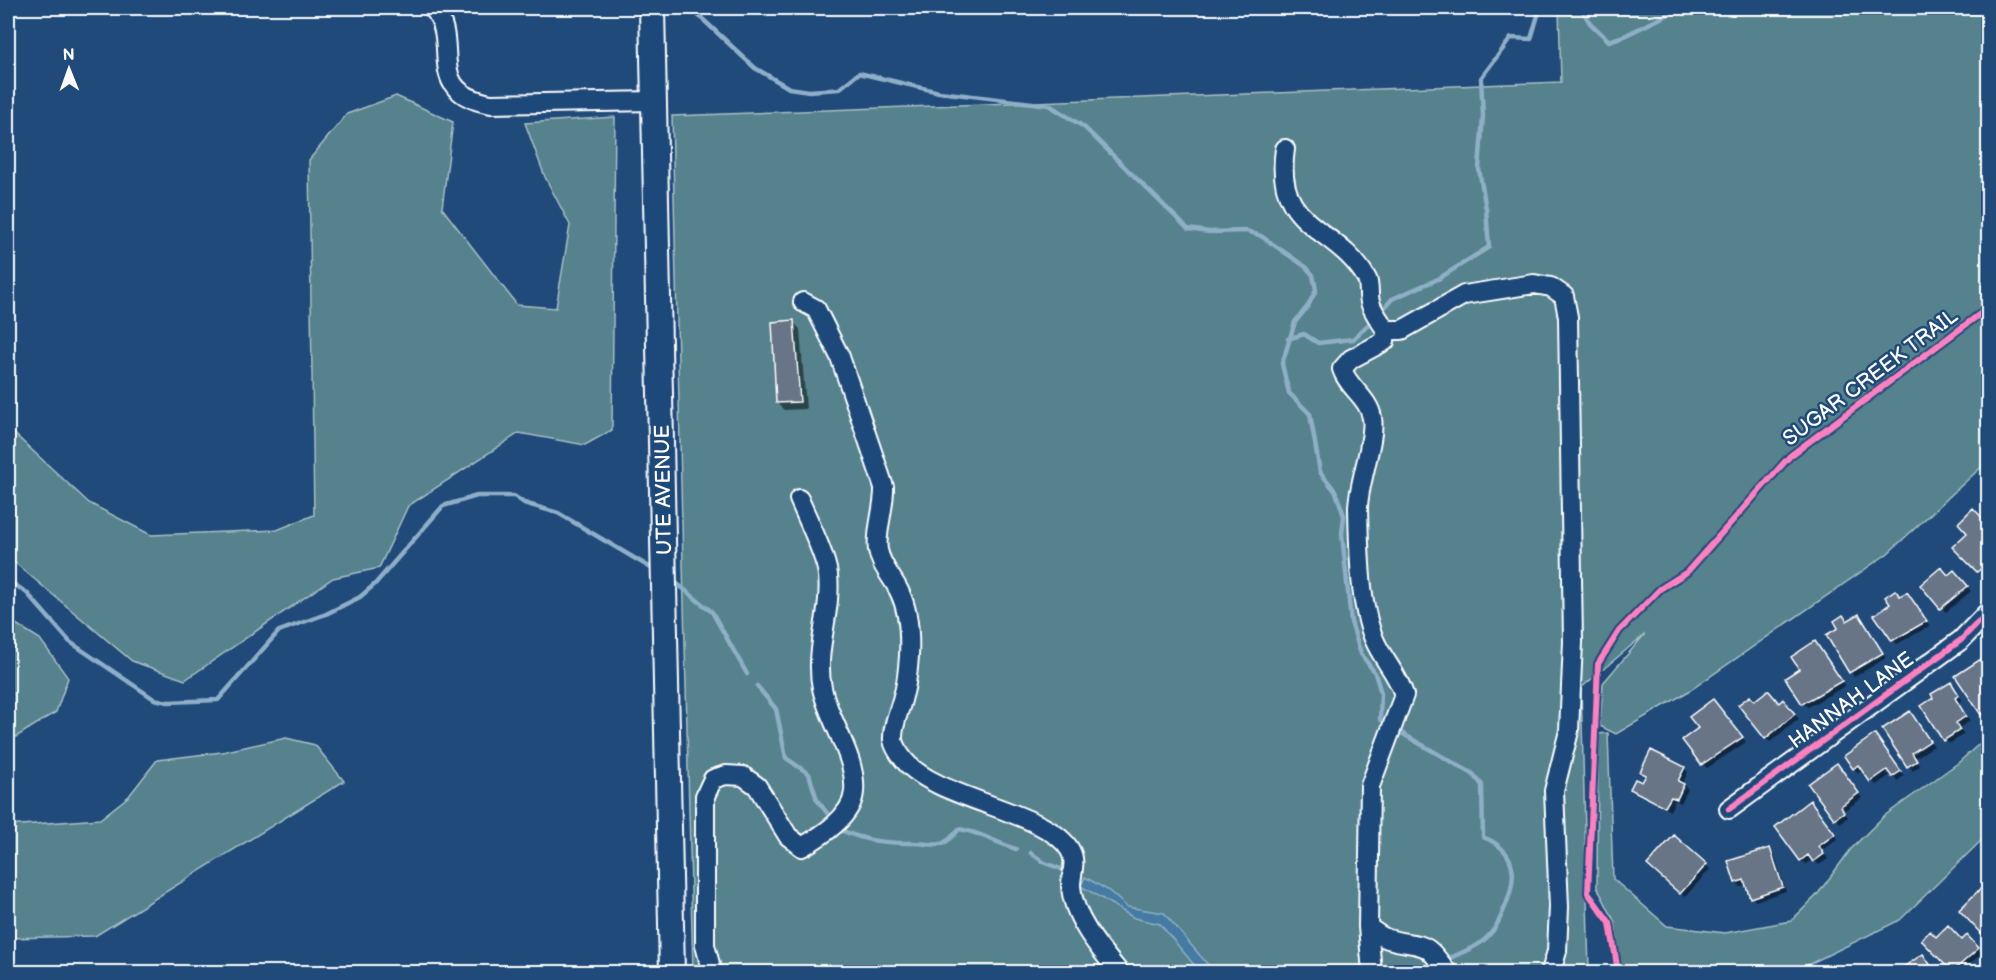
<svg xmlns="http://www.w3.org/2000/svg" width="1996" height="980" viewBox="0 0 1996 980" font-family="'Balsamiq Sans',sans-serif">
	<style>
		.green { fill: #54828c; stroke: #aac0c6; stroke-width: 1.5 }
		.water { fill: #457aa2; stroke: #8fafc7; stroke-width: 1.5 }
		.shadow { fill: #0007 }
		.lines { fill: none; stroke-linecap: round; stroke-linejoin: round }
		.stream { stroke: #8fafc7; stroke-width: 4.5 }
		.building { fill: #687487; stroke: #fff; stroke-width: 1.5 }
		.minor-casing { stroke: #fff; stroke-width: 22 }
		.major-casing { stroke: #fff; stroke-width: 28 }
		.minor { stroke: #1f4a7a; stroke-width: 18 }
		.major { stroke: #1f4a7a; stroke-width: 24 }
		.cycleway-casing { stroke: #1f4a7a; stroke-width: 10 }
		.cycleway { stroke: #ff80c0; stroke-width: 6 }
		.labels { text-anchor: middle; stroke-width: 5; stroke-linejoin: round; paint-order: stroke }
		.street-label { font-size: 21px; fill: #fff; stroke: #1f4a7a }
	</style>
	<rect width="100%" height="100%" fill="#1f4a7a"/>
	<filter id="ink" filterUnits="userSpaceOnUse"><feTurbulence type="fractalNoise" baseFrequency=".0167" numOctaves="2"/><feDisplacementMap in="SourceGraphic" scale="12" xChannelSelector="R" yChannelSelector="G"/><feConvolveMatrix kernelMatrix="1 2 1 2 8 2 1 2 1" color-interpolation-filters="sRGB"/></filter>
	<g filter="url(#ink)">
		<path class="green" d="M1559,8h429v453l-101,93 -198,137 -73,43 -16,-8 3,-43 42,-49 -64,54 8,284h-896l-21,-856 889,-34z
			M396,96l57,26 -11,86 75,97 39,3 14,-83 -25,-48 -20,-54 90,-6 -3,313 -27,15 -66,-12 -111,73 -29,62 -46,10 -148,102 -53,-19 -124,-104v-129l81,75 62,32 126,-5 37,-15 -5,-355 38,-46z
			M8,619l32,20 28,39 -12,34 -48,30z
			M1608,733l5,146 54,47 58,7 66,-12 26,-26 34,-46 33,-33 74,-53 30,-27v98l-88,86 -107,52h-172l-6,-50 -18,-35 1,-153z
			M286,738l29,7 29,36 -249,155 -87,2v-112l92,-7 29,-23 28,-36 65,-8z"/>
		<path class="water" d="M1085,877l24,14 18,16 37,6 50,59h-14l-40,-48 -26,-6 -53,-32z"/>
		<path class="shadow" d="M793,322l7,7 6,80 -22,1 -7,-7z
			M1973,510l15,16v43l-6,6 -27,-28 14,-14z
			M1958,576l13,15 -25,21 -24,-27z
			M1907,594l23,32 -33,18 -4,-4 8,-42z
			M1859,616l27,42 -32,19 -26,-41 12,-8 3,-11 5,5z
			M1815,643l30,43 -37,21 -5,-4 -2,-34z
			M1984,658l4,5 -1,55 -4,-4z
			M1955,689l7,11 -4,3 12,18 -11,7 5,6 -15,10 -5,-4z
			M1755,703l33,3 11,13 -29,23 -4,-4z
			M1717,705l29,37 -39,26 -4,-4 -3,-36z
			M1910,713l24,33 -19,12 5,8 -7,5 -29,-41z
			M1879,741l25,35 -7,5 -5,-7 -16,11 -13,-16 -5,4 -12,-16z
			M1684,768l4,4 -6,12 6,5 -7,14 -6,-3 -5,11 -39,-22 12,-5 3,-8 -5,-4z
			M1841,769l21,29 -18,13 4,6 -8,6 -30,-38z
			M1814,807l24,32 -16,12 6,8 -9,6 -6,-6 -7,5 -5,-4z
			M1675,837l35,32 -25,28 -36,-32z
			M1770,849l4,5 12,37 -31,10 -8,-16 -6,2 -4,-4 -7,-21z
			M1980,892l8,8v39l-27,-29z
			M1967,937l15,16 -21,19h-8l-30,-32 39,2z
			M1891,968l5,4h-11z"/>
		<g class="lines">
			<path class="stream" d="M681,8l14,4 60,56 34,20 20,3 30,-2 20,-16 80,19 110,13 35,22 104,102 21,3 38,-1 14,5 45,31 7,8 3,15 -8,16 -13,16 -13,42 7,29 21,21 10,58 16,20 8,24 -2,18 9,88 10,32 14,19 6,20 -1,26 9,7
				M1581,8l9,15 19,18 15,-5 45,-22v-6
				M1386,306l6,-7 46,-20 51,-32 -3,-38 -7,-40 4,-53 -2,-38 30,-40 20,1 9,-31
				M1288,339l16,-5 14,9 35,-4 16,-15
				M8,580l19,13 43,49 84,57 14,3 50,-2 61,-69 47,-17 34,-17 15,-13 68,-78 34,-10h37l10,7 34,10 93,55
				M675,582l37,30 35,62
				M757,686l19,23 10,49 23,16 8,26 10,13
				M1396,730l77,44 9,11 1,52c38,15 34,45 19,77 -4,10 -10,20 -19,27 -10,8 -26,13 -37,19
				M841,830c24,11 43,13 69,13 25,-1 30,10 49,-14 21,3 37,14 57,20
				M1031,853l14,10 19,7
				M1419,972l10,-5"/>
		</g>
		<path class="building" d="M794,320l6,82 -24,1 -4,-81z
			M1973,508l15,16v39l-11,9 -25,-25 15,-14 -9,-10z
			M1941,567l7,8 6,-5 14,16 -28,23 -20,-24z
			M1895,590l5,6 7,-4 20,29 -35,20 -18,-26 16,-11 -5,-7z
			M1859,614l24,39 -34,20 -23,-38 12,-7 -4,-7 9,-6 4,6z
			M1815,641l27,40 -40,23 -17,-26 14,-9 -8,-12z
			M1984,657l4,6v47l-7,5 -26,-39z
			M1951,682l8,13 -4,3 11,18 -10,7 4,7 -17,11 -22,-35 12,-8 -2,-4z
			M1768,690l11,13 4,-4 12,15 -30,25 -27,-34 12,-9 4,5z
			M1713,699l30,38 -42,28 -19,-25 16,-12 -9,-11z
			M1910,711l20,30 -18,12 5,8 -10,6 -25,-38z
			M1875,734l26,37 -9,6 -5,-7 -17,12 -12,-17 -5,4 -9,-13z
			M1651,750l34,17 -7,14 6,3 -7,15 -6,-2 -6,10 -35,-18 5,-10 7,3 4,-7 -6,-3z
			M1837,763l22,30 -18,13 3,6 -10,7 -26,-35z
			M1810,800l25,34 -16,12 5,8 -11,8 -5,-7 -8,6 -25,-34z
			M1674,835l33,29 -27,30 -33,-29z
			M1770,848l13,39 -33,11 -6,-18 -9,3 -7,-22z
			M1980,889l8,9v37l-3,3 -26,-28z
			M1948,925l14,15 5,-5 12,13 -27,24 -31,-32 9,-9 6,6z
			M1923,954l12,18h-39z"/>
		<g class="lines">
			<g class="minor-casing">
				<path id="minor" d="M433,8c30,35 -12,83 58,96l164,-3
					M1285,149c-12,81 52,76 82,130 3,7 1,16 3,23 2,9 11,20 16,28h16l62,-35 70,-11 17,3 13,9 4,21 5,325 -4,89 -15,60 5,116 -2,44 -6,21
					M803,302l13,7 24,48 44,130c1,19 -9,46 -6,63 3,17 15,27 22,43 9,19 10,43 9,63 -1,13 -2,28 -6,40 -3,14 -11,29 -10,44 1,6 7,15 11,20 32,40 144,51 166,90 7,12 1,23 1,36 2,32 29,63 48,86
					M1729,809l232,-169 27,-28
					M1368,927l2,-141 34,-91c-6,-21 -22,-36 -30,-56 -15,-37 -15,-91 -16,-131 0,-24 18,-70 14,-90 -3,-20 -24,-30 -30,-49l9,-10 34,-18 1,-11
					M712,972l-7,-27v-149l8,-17 13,-4 17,1 14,10 31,50 14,11c19,-11 50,-30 52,-55 3,-35 -25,-70 -32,-104 -8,-39 10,-74 6,-113 -2,-19 -21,-57 -29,-76
					M1372,972l-4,-45c6,4 13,10 20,12 36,10 35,-2 59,33"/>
			</g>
			<g class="major-casing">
				<path id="major" d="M652,8l20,964"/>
			</g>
			<use href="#minor" class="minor"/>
			<use href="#major" class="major"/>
			<g class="cycleway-casing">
				<path id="cycleway" d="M1729,809l232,-169 27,-28
					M1618,972l-8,-49 -22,-30 10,-229 21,-33 41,-42 27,-17 103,-116 198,-148"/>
			</g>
			<use href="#cycleway" class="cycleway"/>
		</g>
	</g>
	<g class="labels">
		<g class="street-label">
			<text transform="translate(1870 377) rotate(-37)" y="7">SUGAR CREEK TRAIL</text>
			<text transform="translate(663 490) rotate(-91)" y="7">UTE AVENUE</text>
			<text transform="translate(1851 700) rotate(-36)" y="7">HANNAH LANE</text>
		</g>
	</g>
	<rect width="1996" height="980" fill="none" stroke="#1f4a7a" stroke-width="30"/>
	<rect x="15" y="15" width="1966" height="950" fill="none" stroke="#fff" stroke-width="2" filter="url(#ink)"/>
	<g transform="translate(69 69) rotate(359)" stroke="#1f4a7a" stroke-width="4.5" paint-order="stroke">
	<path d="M0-4.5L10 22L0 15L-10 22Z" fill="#ffffff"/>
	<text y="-9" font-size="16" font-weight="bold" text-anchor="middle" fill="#ffffff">N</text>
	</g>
</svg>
